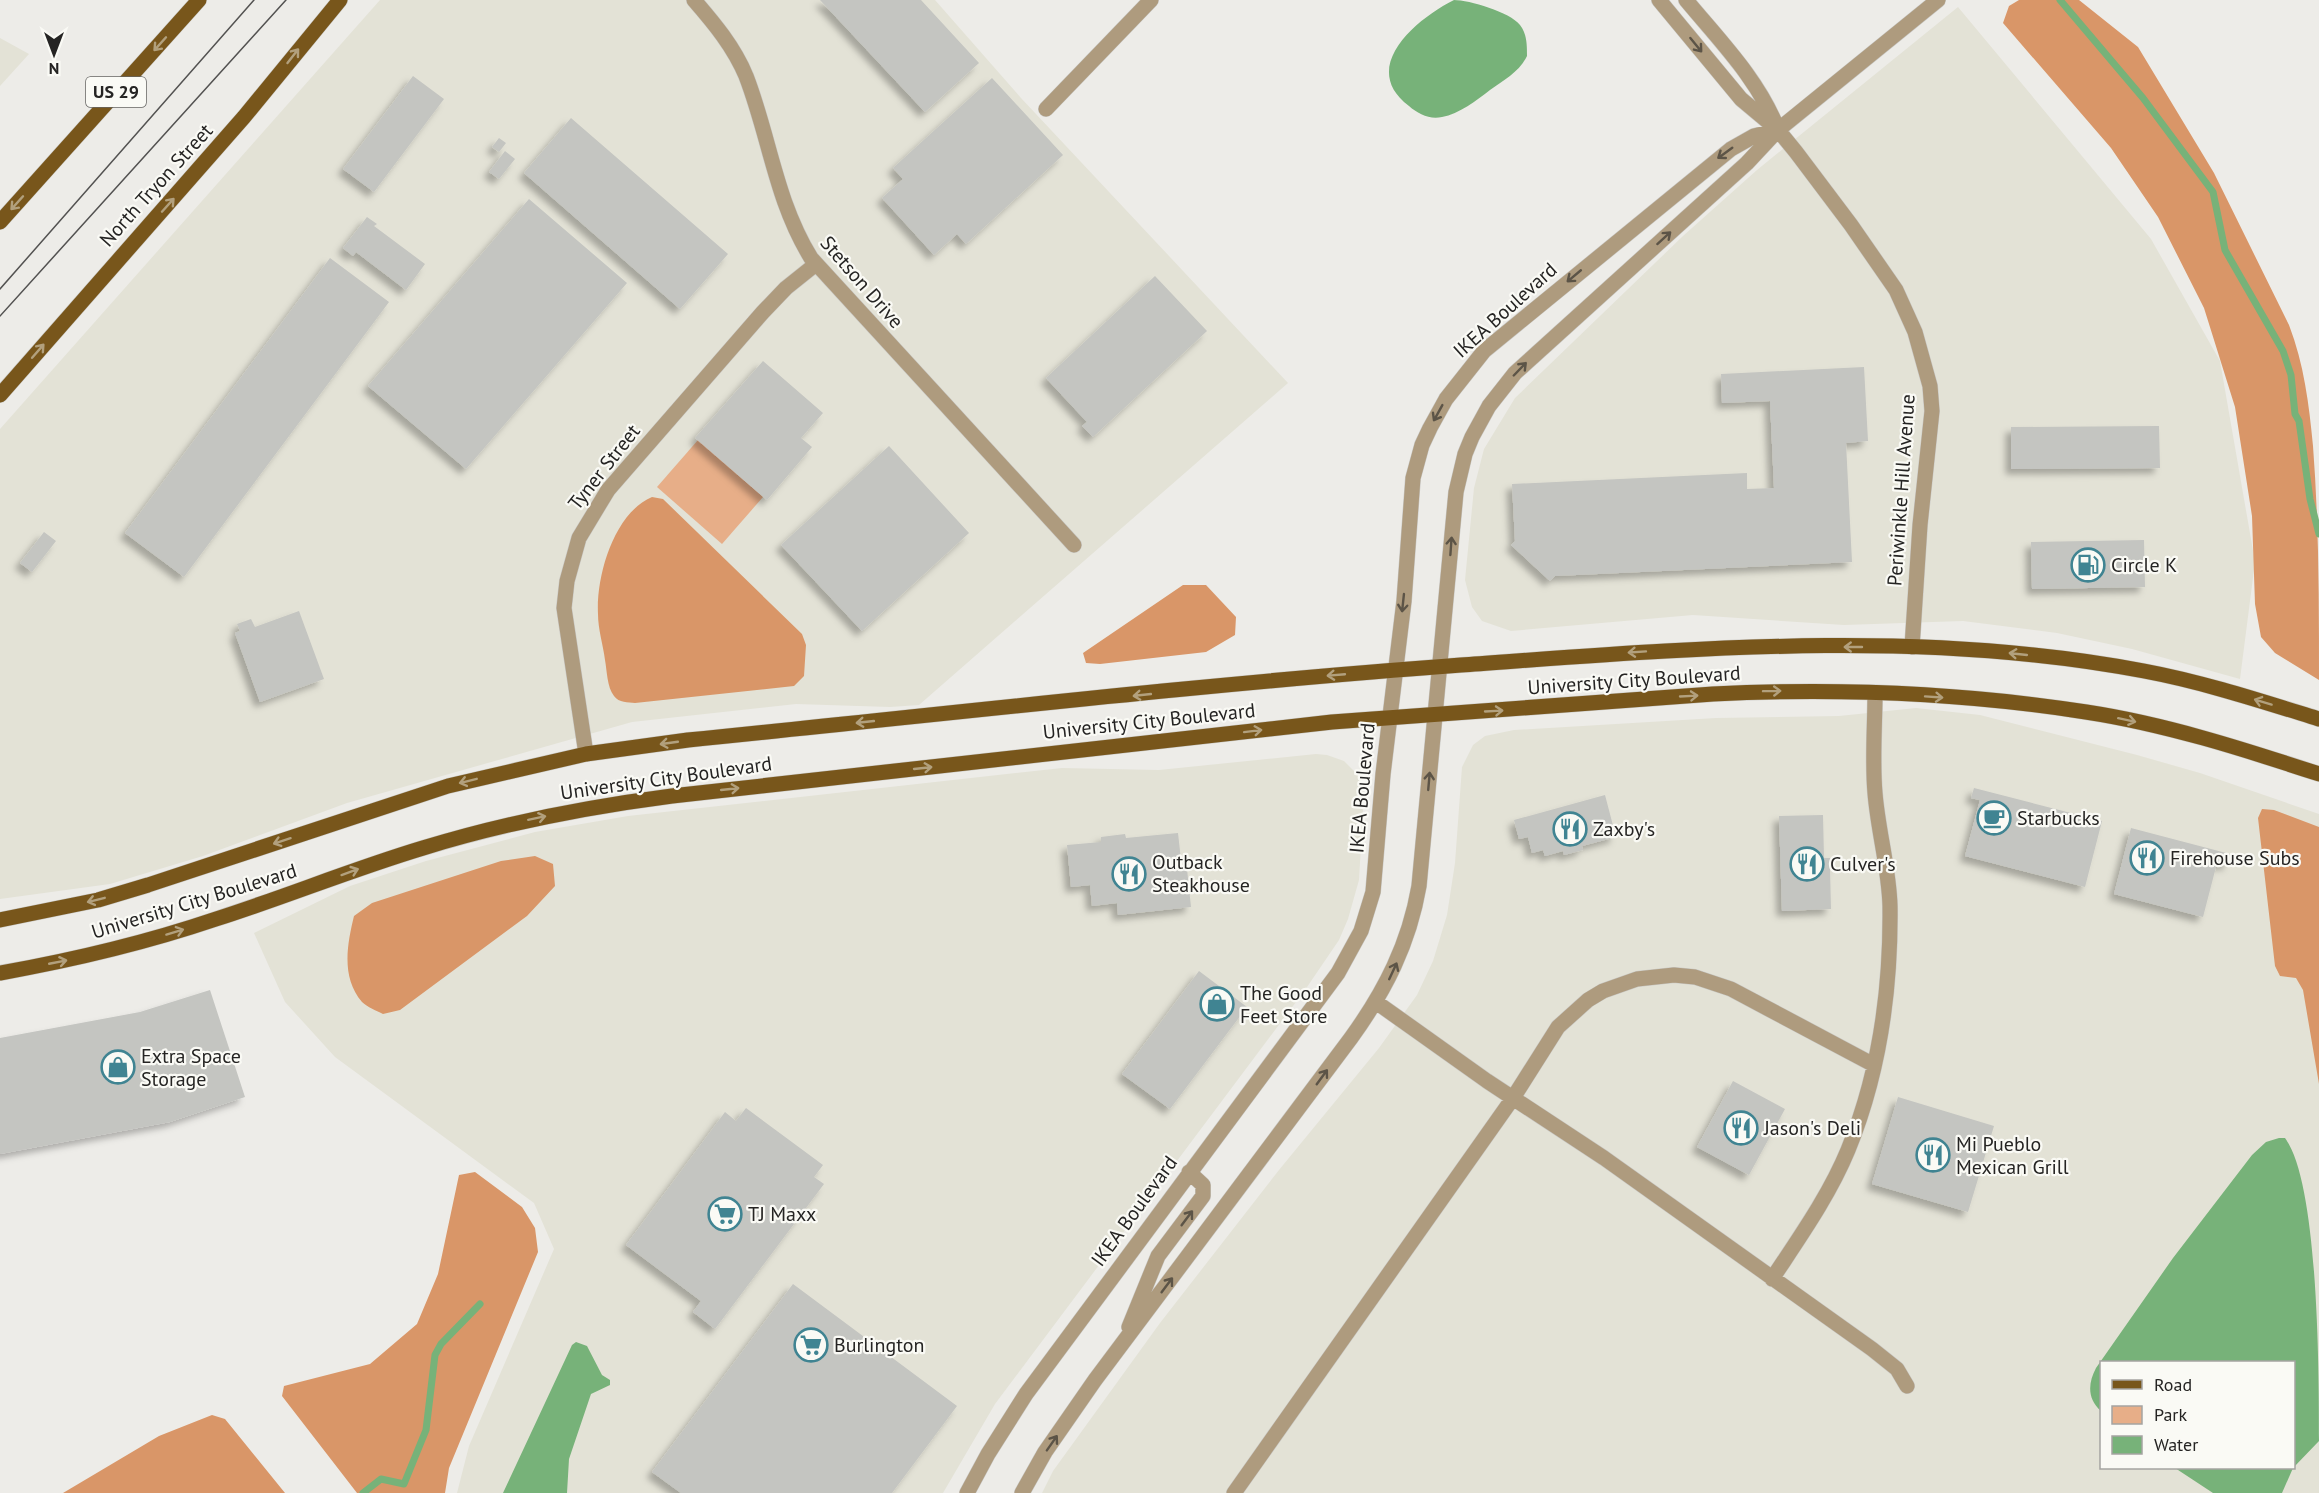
<svg xmlns="http://www.w3.org/2000/svg" width="2319" height="1493" viewBox="0 0 2319 1493" font-family="'PT Sans',sans-serif">
	<style>
		.built { fill: #e3e2d6; fill-rule: evenodd }
		.green { fill: #e7ae88 }
		.forest { fill: #d99668 }
		.water { fill: #77b279 }
		.lines { fill: none; stroke-linecap: round; stroke-linejoin: round }
		.stream { stroke: #77b279; stroke-width: 7 }
		.building { fill: #c4c5c1; filter: url(#shadow) }
		.minor-casing { stroke: #c9c8c5; stroke-width: 16 }
		.major-casing { stroke: #c9c8c5; stroke-width: 16 }
		.minor { stroke: #ae9b7e; stroke-width: 15 }
		.major { stroke: #78561b; stroke-width: 15 }
		.tram { stroke: #535251; stroke-width: 1.5 }
		.oneway { stroke: #b2a07d }
		.oneway2 { stroke: #5c5447 }
		.labels { text-anchor: middle; stroke-width: 4.5; stroke-linejoin: round; paint-order: stroke }
		.shield { fill: #fafaf5; stroke: #656462; stroke-width: 1.5 }
		.shield-label { font-size: 18px; font-weight: bold; fill: #252423 }
		.street-label { font-size: 20px; fill: #252423; stroke: #fafaf5 }
		.poi-label { font-size: 20px; fill: #252423; stroke: #fafaf5; text-anchor: start }
	</style>
	<defs>
		<filter id="shadow"><feDropShadow dx="-5.5" dy="5.5" stdDeviation="3" flood-color="#0004"/></filter>
	</defs>
	<rect width="100%" height="100%" fill="#edece8"/>
	<path class="built" d="M380,0h555l86,98 267,285 -369,322 -29,2 -94,-3 -164,18 -285,81 -144,53 -93,28 -110,15v-470z
		M1958,7l193,232 69,122 35,201 -15,117 -108,-30 -75,-16 -94,-12 -119,4 -151,-10 -182,16 -29,-10 -10,-14 -7,-27 9,-92 10,-39 31,-51 168,-162 74,-66z
		M0,38l29,16 -29,32z
		M1916,708l64,7 157,40 63,18 119,41v679h-1277l11,-22 107,-148 119,-153 100,-122 38,-53 16,-34 14,-46 8,-52 7,-96 11,-22 12,-9 29,-6 202,-12 123,-2zM2102,1362h192v106h-192z
		M1316,754l11,1 17,6 13,13 7,19 -5,87 -11,39 -9,21 -34,50 -310,414 -52,89h-486l12,-47 85,-197 -20,-46 -199,-146 -50,-55 -31,-69 96,-47 76,-25 109,-29 93,-16 434,-48 97,2z"/>
	<path class="green" d="M698,440l65,57 -41,47 -65,-57z"/>
	<path class="forest" d="M2019,0h60l59,47 76,126 75,152c15,39 20,79 24,121 6,78 6,156 6,234l-44,-27 -14,-16 -6,-33 -3,-88 -17,-109 -31,-99 -46,-91 -47,-69 -108,-125 6,-17z
		M652,497l11,2 139,135 4,11 -2,31 -10,10 -159,17c-7,-1 -16,0 -21,-7 -7,-9 -7,-25 -9,-36 -2,-15 -7,-31 -7,-46 -2,-38 16,-101 54,-117z
		M1183,585h23l30,32 -1,18 -29,17 -106,12 -14,-1 -3,-10z
		M2262,809l12,1 45,17v257l-16,-94 -7,-12 -16,-2 -5,-10 -17,-148z
		M535,856l18,8 2,22 -28,30 -127,94 -17,4c-6,-3 -16,-7 -21,-12 -21,-25 -15,-57 -8,-86l18,-13 129,-42z
		M475,1172l47,35 13,21 3,24 -89,216 -4,25h-88l-75,-97 2,-10 86,-22 47,-40 21,-50 21,-99z
		M212,1415l13,4 60,74h-222l96,-57z"/>
	<path class="water" d="M1454,0c15,0 56,12 66,25 7,9 7,20 7,31 -8,16 -23,24 -37,34 -13,10 -31,24 -48,27 -12,3 -24,-3 -33,-11 -51,-38 7,-87 45,-106z
		M2279,1138h6c34,45 34,238 34,303l-25,26v-105h-192l-1,49c-14,-12 -13,-28 -5,-43l77,-110 79,-103 14,-13z
		M576,1342l11,4 15,29 8,5v5l-19,9 -22,65 -2,34h-64l69,-148z
		M2175,1468h118l-11,25h-69z"/>
	<g class="lines">
		<path class="stream" d="M2060,0l83,98 70,94 12,58 58,101 8,24 4,39 4,7 11,78 9,35
			M363,1493l18,-14 23,5 22,-54 9,-75 6,-11 39,-40"/>
	</g>
	<path class="building" d="M820,0h101l58,63 -54,49z
		M413,76l31,23 -70,93 -31,-23z
		M992,78l71,77 -97,89 -9,-10 -23,21 -52,-57 21,-19 -10,-11z
		M571,118l157,136 -48,55 -156,-136z
		M499,138l7,5 -7,9 -7,-5z
		M505,151l10,8 -16,20 -10,-7z
		M529,199l98,84 -161,186 -98,-83z
		M367,217l10,7 -3,2 51,38 -19,26 -50,-38 -3,4 -10,-8z
		M330,258l59,44 -205,275 -59,-44z
		M1155,276l52,55 -114,106 -11,-11 5,-4 -41,-44z
		M763,361l60,52 -22,25 11,9 -45,53 -72,-62z
		M1864,367l4,74 -22,2 6,119 -297,14 -5,5 -39,-36 4,-4 -3,-57 235,-11v16l27,-1 -4,-87 -48,2 -1,-29z
		M2159,426l1,42 -149,1v-42z
		M889,446l80,87 -107,98 -81,-86z
		M44,532l12,9 -24,31 -12,-9z
		M2144,540l1,47 -113,2 -1,-47z
		M299,611l25,68 -64,23 -25,-69 5,-2 -3,-7 14,-5 4,8z
		M1974,788l128,33 -17,66 -120,-31 15,-56 -9,-2z
		M1605,795l11,42 -34,9 1,4 -19,5 -1,-4 -18,5 -2,-6 -11,3 -4,-16 -9,2 -5,-19z
		M1823,815l1,43h9v11h-3l1,40 -49,2 -3,-95z
		M2131,828l99,26 -2,11 -11,-2 -14,54 -89,-23z
		M1178,833l4,36h5l4,38 -73,8 -1,-12 -25,3 -2,-21 -19,2 -4,-42 34,-3v-5l24,-3 1,4z
		M1199,971l48,36 -77,102 -48,-35z
		M210,990l35,107 -75,25 -170,32v-116l140,-26z
		M1733,1081l52,28 -36,66 -52,-28z
		M1898,1097l96,29 -26,86 -96,-28z
		M746,1108l77,57 -9,12 10,7 -109,145 -22,-17 8,-11 -75,-56 99,-133 11,9z
		M793,1284l164,122 -65,87h-211l-29,-21z"/>
	<g class="lines">
		<g class="minor-casing">
			<path id="minor" d="M694,0c20,23 40,47 52,76 24,62 29,123 65,182l263,287
				M1659,0l82,99 37,31 18,22 55,73 45,65 19,42 15,54 2,25 -12,114 -8,122
				M1686,0c34,41 73,80 92,130
				M1046,109l105,-109
				M586,754l-22,-146 3,-27 12,-43 29,-48 155,-178 23,-24 30,-24
				M1376,1002l111,79 117,77 268,191 25,20 10,17
				M1772,1279c27,-41 57,-83 76,-129 31,-76 43,-162 42,-244 -1,-38 -12,-75 -15,-113 -3,-33 0,-67 0,-100
				M1129,1327l29,-71 45,-60v-11l-14,-13
				M967,1493l21,-39 38,-60 312,-421 23,-42 12,-39 10,-118 21,-173 9,-123 9,-33 8,-17 16,-29 38,-48 247,-202 23,-13 24,-6
				M1022,1493l23,-41 50,-72 256,-342c34,-47 58,-94 68,-152l37,-394 9,-38 7,-17 17,-31 26,-33 232,-210 31,-33 160,-130
				M1234,1493l279,-395 45,-71 30,-27 15,-9 34,-12 37,-4 21,2 36,12 143,76"/>
		</g>
		<g class="major-casing">
			<path id="major" d="M0,222l199,-222
				M0,395l244,-278 96,-117
				M0,920l98,-20 50,-15 300,-99 138,-32 102,-14c258,-26 515,-56 773,-75 226,-16 458,-37 683,6 59,11 117,30 175,48
				M0,973c73,-13 145,-30 216,-54 69,-22 137,-50 207,-71 81,-25 164,-41 249,-52l660,-74 381,-28c124,-6 251,-1 373,18 79,12 157,37 233,62"/>
		</g>
		<use href="#minor" class="minor"/>
		<use href="#major" class="major"/>
		<path class="tram" d="M0,289l254,-289
			M0,316l286,-316"/>
	</g>
	<defs><path id="oneway-shaft" d="M-6 0H5M1.5-3L5.5 0L1.5 3" fill="none" stroke-width="1.6" stroke-linecap="round" stroke-linejoin="round" transform="scale(1.5)"/></defs>
	<g class="oneway">
		<use href="#oneway-shaft" transform="translate(160 44) rotate(132)"/>
		<use href="#oneway-shaft" transform="translate(293 56) rotate(-52)"/>
		<use href="#oneway-shaft" transform="translate(17 203) rotate(132)"/>
		<use href="#oneway-shaft" transform="translate(168 205) rotate(-48)"/>
		<use href="#oneway-shaft" transform="translate(38 351) rotate(-49)"/>
		<use href="#oneway-shaft" transform="translate(1853 647) rotate(-180)"/>
		<use href="#oneway-shaft" transform="translate(1637 652) rotate(176)"/>
		<use href="#oneway-shaft" transform="translate(2018 654) rotate(-174)"/>
		<use href="#oneway-shaft" transform="translate(1336 675) rotate(175)"/>
		<use href="#oneway-shaft" transform="translate(1772 691) rotate(-1)"/>
		<use href="#oneway-shaft" transform="translate(1142 695) rotate(174)"/>
		<use href="#oneway-shaft" transform="translate(1689 696) rotate(-3)"/>
		<use href="#oneway-shaft" transform="translate(1934 697) rotate(4)"/>
		<use href="#oneway-shaft" transform="translate(2263 702) rotate(-163)"/>
		<use href="#oneway-shaft" transform="translate(1494 711) rotate(-3)"/>
		<use href="#oneway-shaft" transform="translate(2127 720) rotate(12)"/>
		<use href="#oneway-shaft" transform="translate(865 722) rotate(174)"/>
		<use href="#oneway-shaft" transform="translate(1253 731) rotate(-7)"/>
		<use href="#oneway-shaft" transform="translate(669 743) rotate(172)"/>
		<use href="#oneway-shaft" transform="translate(923 768) rotate(-6)"/>
		<use href="#oneway-shaft" transform="translate(468 781) rotate(166)"/>
		<use href="#oneway-shaft" transform="translate(730 789) rotate(-6)"/>
		<use href="#oneway-shaft" transform="translate(537 818) rotate(-12)"/>
		<use href="#oneway-shaft" transform="translate(282 841) rotate(162)"/>
		<use href="#oneway-shaft" transform="translate(350 872) rotate(-20)"/>
		<use href="#oneway-shaft" transform="translate(96 900) rotate(166)"/>
		<use href="#oneway-shaft" transform="translate(175 932) rotate(-17)"/>
		<use href="#oneway-shaft" transform="translate(58 962) rotate(-11)"/>
	</g>
	<g class="oneway2">
		<use href="#oneway-shaft" transform="translate(1696 45) rotate(51)"/>
		<use href="#oneway-shaft" transform="translate(1725 153) rotate(144)"/>
		<use href="#oneway-shaft" transform="translate(1664 238) rotate(-42)"/>
		<use href="#oneway-shaft" transform="translate(1574 276) rotate(140)"/>
		<use href="#oneway-shaft" transform="translate(1520 369) rotate(-46)"/>
		<use href="#oneway-shaft" transform="translate(1438 413) rotate(119)"/>
		<use href="#oneway-shaft" transform="translate(1451 546) rotate(-86)"/>
		<use href="#oneway-shaft" transform="translate(1403 603) rotate(96)"/>
		<use href="#oneway-shaft" transform="translate(1429 781) rotate(-85)"/>
		<use href="#oneway-shaft" transform="translate(1393 971) rotate(-65)"/>
		<use href="#oneway-shaft" transform="translate(1322 1077) rotate(-54)"/>
		<use href="#oneway-shaft" transform="translate(1187 1218) rotate(-53)"/>
		<use href="#oneway-shaft" transform="translate(1167 1285) rotate(-53)"/>
		<use href="#oneway-shaft" transform="translate(1052 1443) rotate(-55)"/>
	</g>
	<defs>
		<g id="fuel-ring" transform="scale(1.725)"><circle r="9.5" fill="#fafaf5" stroke="#408492" stroke-width="1.5"/><path d="M-5.5-6h7V0h2V4h1.3V-2.5L3-4.5l.8-.8L6-3V5H2.5V1h-1V6h-7ZM-4.2-4.7v3.2H.2V-4.7Z" fill="#408492"/></g>
		<g id="cafe-ring" transform="scale(1.725)"><circle r="9.5" fill="#fafaf5" stroke="#408492" stroke-width="1.5"/><path d="M-5.5-4.5H6V0H3Q3 3.5 0 3.5H-2.5Q-5.5 3.5-5.5 0ZM3-3.2v2h1.7v-2ZM-6 4.5H4V6H-6Z" fill="#408492"/></g>
		<g id="restaurant-ring" transform="scale(1.725)"><circle r="9.5" fill="#fafaf5" stroke="#408492" stroke-width="1.5"/><path d="M-5-6h1v4h1v-4h1v4h1v-4h1v5L-1.5 .5V6h-2V.5L-5-1ZM5-6V6H3V1.5H1.5Q1.5-4 5-6Z" fill="#408492"/></g>
		<g id="shop-ring" transform="scale(1.725)"><circle r="9.5" fill="#fafaf5" stroke="#408492" stroke-width="1.5"/><path d="M-5-2.5h2.3a2.7 3.5 0 0 1 5.4 0H5L5.5 6h-11ZM-1.5-2.5h3a1.5 2.3 0 0 0-3 0Z" fill="#408492"/></g>
		<g id="supermarket-ring" transform="scale(1.725)"><circle r="9.5" fill="#fafaf5" stroke="#408492" stroke-width="1.5"/><path d="M-6-5.5h2.5l.6 2H6L4.5 2H-2.5L-4.4-4H-6ZM-1.5 3.2a1.3 1.3 0 1 0 .1 0ZM3 3.2a1.3 1.3 0 1 0 .1 0Z" fill="#408492"/></g>
	</defs>
	<g fill-rule="evenodd">
		<use href="#fuel-ring" x="2088" y="565"/>
		<use href="#cafe-ring" x="1994" y="818"/>
		<use href="#restaurant-ring" x="1570" y="829"/>
		<use href="#restaurant-ring" x="2147" y="858"/>
		<use href="#restaurant-ring" x="1807" y="864"/>
		<use href="#restaurant-ring" x="1129" y="874"/>
		<use href="#shop-ring" x="1217" y="1004"/>
		<use href="#shop-ring" x="118" y="1067"/>
		<use href="#restaurant-ring" x="1741" y="1128"/>
		<use href="#restaurant-ring" x="1933" y="1155"/>
		<use href="#supermarket-ring" x="725" y="1214"/>
		<use href="#supermarket-ring" x="811" y="1345"/>
	</g>
	<g class="labels">
		<rect class="shield" x="86" y="77" width="60" height="30" rx="4.5"/>
		<g class="shield-label">
			<text x="116" y="98">US 29</text>
		</g>
		<g class="street-label">
			<text transform="translate(156 185) rotate(-48)" y="7">North Tryon Street</text>
			<text transform="translate(862 282) rotate(49)" y="7">Stetson Drive</text>
			<text transform="translate(1505 310) rotate(-42)" y="7">IKEA Boulevard</text>
			<text transform="translate(604 467) rotate(-52)" y="7">Tyner Street</text>
			<text transform="translate(1901 490) rotate(-86)" y="7">Periwinkle Hill Avenue</text>
			<text transform="translate(1634 680) rotate(-4)" y="7">University City Boulevard</text>
			<text transform="translate(1149 721) rotate(-6)" y="7">University City Boulevard</text>
			<text transform="translate(666 778) rotate(-8)" y="7">University City Boulevard</text>
			<text transform="translate(1362 788) rotate(-85)" y="7">IKEA Boulevard</text>
			<text transform="translate(194 901) rotate(-17)" y="7">University City Boulevard</text>
			<text transform="translate(1134 1211) rotate(-54)" y="7">IKEA Boulevard</text>
		</g>
		<g class="poi-label">
			<text x="2111" y="572">Circle K</text>
			<text x="2017" y="825">Starbucks</text>
			<text x="1593" y="836">Zaxby's</text>
			<text x="2170" y="865">Firehouse Subs</text>
			<text x="1152" y="869">Outback<tspan x="1152" dy="23">Steakhouse</tspan></text>
			<text x="1830" y="871">Culver's</text>
			<text x="1240" y="1000">The Good<tspan x="1240" dy="23">Feet Store</tspan></text>
			<text x="141" y="1063">Extra Space<tspan x="141" dy="23">Storage</tspan></text>
			<text x="1764" y="1135">Jason's Deli</text>
			<text x="1956" y="1151">Mi Pueblo<tspan x="1956" dy="23">Mexican Grill</tspan></text>
			<text x="748" y="1221">TJ Maxx</text>
			<text x="834" y="1352">Burlington</text>
		</g>
	</g>
	<rect x="2100" y="1361" width="195" height="108" fill="#fafaf5" stroke="#a5a4a1" stroke-width="1.5"/>
	<rect x="2112" y="1380" width="30" height="9" fill="#78561b" stroke="#a5a4a1" stroke-width="1.5"/>
	<text x="2154" y="1391" font-size="18" fill="#252423">Road</text>
	<rect x="2112" y="1406" width="30" height="18" fill="#e7ae88" stroke="#a5a4a1" stroke-width="1.5"/>
	<text x="2154" y="1421" font-size="18" fill="#252423">Park</text>
	<rect x="2112" y="1436" width="30" height="18" fill="#77b279" stroke="#a5a4a1" stroke-width="1.5"/>
	<text x="2154" y="1451" font-size="18" fill="#252423">Water</text>
	<g transform="translate(54 54) rotate(180)" stroke="#fafaf5" stroke-width="4.5" paint-order="stroke">
	<path d="M0-4.5L10 22L0 15L-10 22Z" fill="#252423"/>
	<text y="-9" font-size="16" font-weight="bold" text-anchor="middle" fill="#252423">N</text>
	</g>
</svg>
